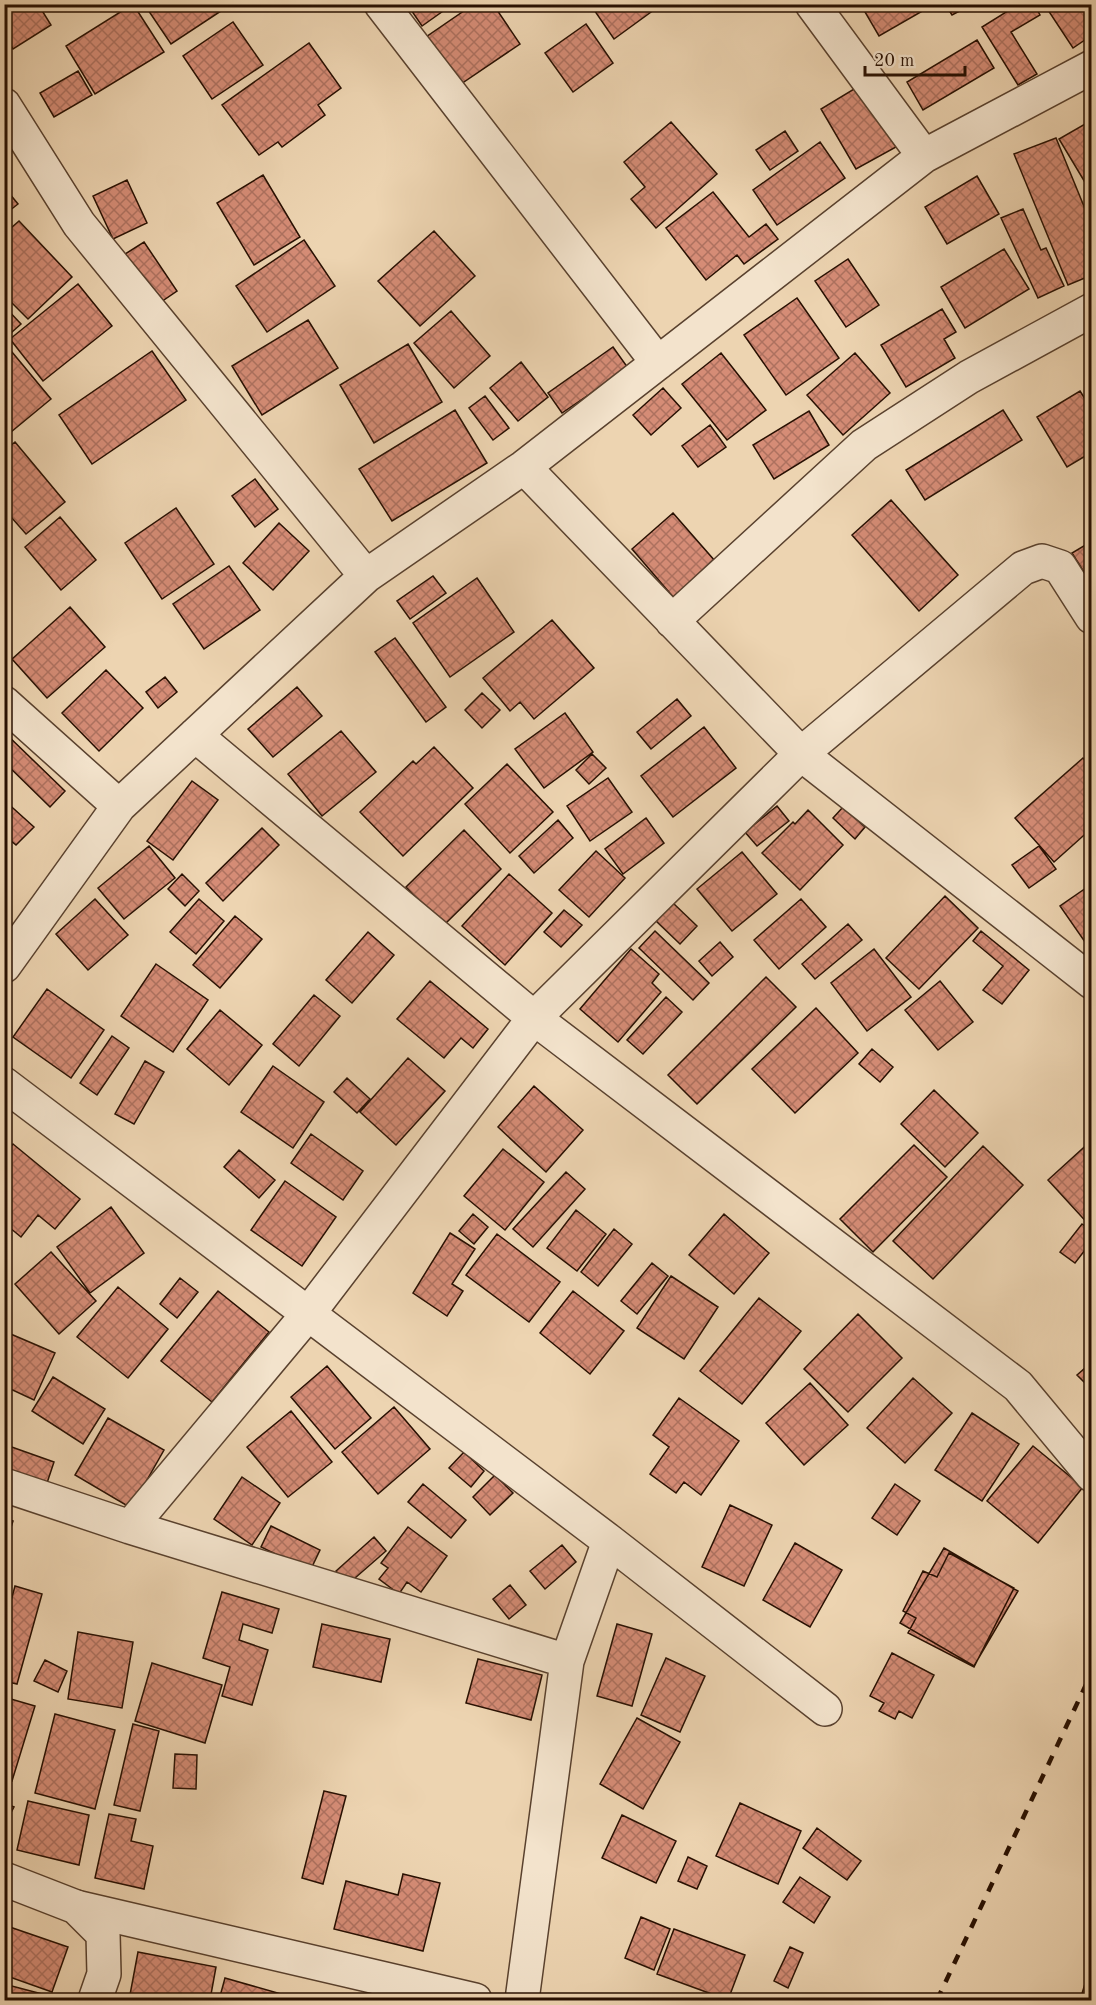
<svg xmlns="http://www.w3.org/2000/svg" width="1096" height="2005" viewBox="0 0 1096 2005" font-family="'Old Standard TT',serif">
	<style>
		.building { fill: url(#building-cross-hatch); stroke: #281002; stroke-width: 1.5 }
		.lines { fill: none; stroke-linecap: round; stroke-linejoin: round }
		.minor-casing { stroke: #59412e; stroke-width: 36 }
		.tertiary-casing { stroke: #59412e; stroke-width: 36 }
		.minor { stroke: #f3e3cc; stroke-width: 33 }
		.tertiary { stroke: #f3e3cc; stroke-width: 33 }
		.rail { stroke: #281002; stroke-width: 4.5; stroke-dasharray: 10 10; stroke-linecap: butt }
	</style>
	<defs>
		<pattern id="building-cross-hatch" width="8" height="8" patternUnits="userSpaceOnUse" patternTransform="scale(1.5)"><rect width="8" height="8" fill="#d58c76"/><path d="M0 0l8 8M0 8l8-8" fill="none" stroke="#ad715f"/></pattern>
	</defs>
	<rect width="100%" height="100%" fill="#edd4b1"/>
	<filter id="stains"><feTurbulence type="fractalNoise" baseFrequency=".00333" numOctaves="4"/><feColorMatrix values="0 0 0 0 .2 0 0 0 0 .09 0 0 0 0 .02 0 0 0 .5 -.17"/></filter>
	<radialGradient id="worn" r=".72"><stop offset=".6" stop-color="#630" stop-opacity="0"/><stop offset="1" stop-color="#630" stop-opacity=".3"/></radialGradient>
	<path class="building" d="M4,4h34l13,21 -38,24 -9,-13z
		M133,4l31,48 -69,42 -29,-48z
		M144,4h72l5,7 -50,33z
		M407,4h46l-31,22z
		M474,4h19l27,40 -62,42 -32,-49z
		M590,4h72l-48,35z
		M878,4h45l3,5 -47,27 -14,-24z
		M945,4h26v1l-19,10z
		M1019,4h15l6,11 -29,17 26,42 -19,11 -36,-58z
		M1044,4h48v31l-19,13z
		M233,22l30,43 -51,34 -29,-43z
		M586,24l27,39 -40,29 -28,-39z
		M977,40l17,28 -71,42 -16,-28z
		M309,43l32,45 -23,17 7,10 -43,32 -4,-5 -19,13 -37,-50z
		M78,71l14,24 -38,22 -14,-24z
		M859,86l37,61 -40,22 -35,-60z
		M1092,120v74l-33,-55z
		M671,122l46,52 -61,54 -25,-29 14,-12 -21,-25z
		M785,131l13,20 -28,19 -14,-20z
		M1056,138l36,88v49l-24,10 -54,-131z
		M820,142l25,36 -68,47 -24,-35z
		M263,175l37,62 -46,28 -37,-62z
		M977,176l22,38 -52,30 -22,-37z
		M127,180l20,43 -34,16 -20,-43z
		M4,187l14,17 -14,11z
		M713,192l36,45 17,-13 12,15 -34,25 -7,-9 -31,25 -40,-52z
		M1023,209l18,41 5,-2 18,38 -26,12 -37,-80z
		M19,221l53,56 -44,42 -24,-24v-61z
		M434,231l41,45 -55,50 -42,-45z
		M304,240l31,46 -68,46 -31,-46z
		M144,242l33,49 -22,15 -33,-50z
		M1004,249l25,40 -64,39 -24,-41z
		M848,259l31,46 -33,22 -31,-46z
		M78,284l34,42 -69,55 -33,-42z
		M797,298l42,60 -53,37 -42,-60z
		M4,306l17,18 -17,15z
		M942,309l14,23 -12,7 11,19 -49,29 -25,-42z
		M451,311l39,45 -36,32 -40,-45z
		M308,320l30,48 -76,47 -30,-49z
		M408,344l34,58 -68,41 -34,-58z
		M7,346l44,53 -40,33 -7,-8v-76z
		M613,347l15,21 -66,45 -14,-20z
		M152,351l34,49 -94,64 -33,-49z
		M721,353l45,57 -39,30 -45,-56z
		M855,353l35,40 -47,42 -36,-40z
		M521,362l27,35 -30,24 -28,-33z
		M663,388l18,20 -30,27 -18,-20z
		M1080,391l12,19v42l-25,15 -30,-50z
		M485,396l24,32 -16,12 -24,-32z
		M455,410l32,53 -95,58 -33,-52z
		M1003,410l19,30 -97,60 -19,-30z
		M809,411l20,34 -55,34 -21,-34z
		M710,425l16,22 -28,20 -16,-21z
		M15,442l50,60 -39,32 -22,-25v-58z
		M255,479l23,30 -23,18 -23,-31z
		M891,500l67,75 -39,36 -67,-76z
		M176,508l38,56 -52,35 -37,-56z
		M673,513l42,48 -41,37 -42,-49z
		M60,517l36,43 -35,30 -36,-43z
		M279,523l30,28 -36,39 -30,-27z
		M1092,541v44l-20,-32z
		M229,566l31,44 -56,39 -31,-45z
		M433,576l13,17 -36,26 -13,-18z
		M477,578l37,54 -64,45 -37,-54z
		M70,607l35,40 -58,51 -35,-39z
		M552,620l42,48 -60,51 -14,-17 -10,9 -27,-33z
		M395,638l51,69 -20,15 -51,-70z
		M106,670l37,38 -44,43 -37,-38z
		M165,677l12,15 -19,16 -12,-16z
		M297,687l25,29 -49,41 -25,-28z
		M482,693l18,17 -18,18 -17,-18z
		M677,699l14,17 -40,33 -14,-17z
		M565,713l28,39 -49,36 -29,-39z
		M704,727l32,41 -63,49 -32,-41z
		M341,731l35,41 -54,44 -34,-42z
		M4,732l61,59 -15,16 -46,-45z
		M434,747l39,41 -70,68 -43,-44 53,-51 3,3z
		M592,754l14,14 -17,16 -13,-14z
		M1083,758l9,9v61l-38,34 -39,-44z
		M507,764l46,48 -43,41 -45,-49z
		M608,778l24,34 -42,29 -23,-35z
		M192,781l26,19 -45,60 -26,-19z
		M4,800l30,27 -18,18 -12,-10z
		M777,806l12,15 -32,25 -12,-14z
		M843,807l22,20 -10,12 -22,-21z
		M808,810l35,35 -43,45 -38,-37 31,-31 2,2z
		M646,818l18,25 -41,31 -18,-25z
		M558,820l15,18 -39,35 -15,-17z
		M262,828l17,17 -56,56 -17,-18z
		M464,830l37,39 -58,57 -37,-39z
		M149,846l26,32 -51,41 -26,-31z
		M1039,846l17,23 -27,19 -17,-23z
		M596,851l29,27 -36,39 -30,-27z
		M742,852l35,42 -45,37 -35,-42z
		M182,874l17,17 -14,15 -17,-17z
		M509,874l43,39 -47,52 -43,-39z
		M1086,888l6,9v40l-7,5 -25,-36z
		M945,896l33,32 -59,61 -33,-31z
		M95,899l33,36 -40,35 -32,-36z
		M199,899l25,22 -28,33 -26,-22z
		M801,899l25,28 -47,42 -25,-29z
		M673,903l24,23 -17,18 -24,-23z
		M564,910l18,15 -21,22 -17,-15z
		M235,916l27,23 -42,49 -27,-23z
		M848,924l14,16 -47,39 -13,-15z
		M655,931l54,52 -16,17 -54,-52z
		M981,931l48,39 -27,34 -19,-14 20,-24 -30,-25z
		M368,932l26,23 -42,48 -26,-23z
		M720,942l13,15 -21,19 -13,-15z
		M631,949l28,25 -7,9 9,9 -43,50 -38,-33z
		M874,949l37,48 -44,34 -36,-48z
		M156,964l52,36 -35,52 -52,-36z
		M766,977l30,30 -99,97 -29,-29z
		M430,981l58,48 -15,19 -12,-10 -17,20 -47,-39z
		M940,981l33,41 -35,28 -33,-40z
		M47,989l57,41 -33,48 -58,-41z
		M314,995l26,21 -41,50 -26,-22z
		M666,997l16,15 -39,42 -16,-14z
		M816,1008l42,45 -63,60 -43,-44z
		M220,1010l42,35 -33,40 -42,-36z
		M112,1036l17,12 -32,47 -17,-12z
		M872,1049l21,18 -13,15 -21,-18z
		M408,1058l37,33 -49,54 -36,-33z
		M145,1061l19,11 -30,52 -19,-10z
		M273,1066l51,36 -31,46 -52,-36z
		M347,1078l23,21 -13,14 -23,-21z
		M534,1086l49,44 -37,42 -48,-45z
		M934,1090l44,43 -33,34 -44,-43z
		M311,1134l52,37 -20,29 -52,-37z
		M1092,1140v86l-1,1 -43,-47z
		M13,1144l67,55 -25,30 -17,-14 -17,22 -17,-14v-69z
		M914,1145l33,32 -74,75 -33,-33z
		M983,1146l40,39 -90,94 -40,-38z
		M503,1149l41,33 -39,48 -41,-34z
		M239,1150l36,30 -16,18 -35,-31z
		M566,1172l19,17 -52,58 -20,-18z
		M285,1181l51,36 -34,49 -51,-36z
		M111,1207l33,46 -54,40 -33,-46z
		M576,1210l30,24 -29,37 -30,-23z
		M473,1214l15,13 -14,17 -15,-13z
		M724,1214l45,39 -35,41 -45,-39z
		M1082,1224l10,7v10l-17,22 -15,-11z
		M614,1229l18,15 -34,42 -17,-14z
		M450,1233l25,16 -23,35 11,7 -16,25 -34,-23z
		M497,1234l63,48 -31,40 -63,-47z
		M51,1252l45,49 -37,33 -44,-50z
		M652,1263l16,13 -31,38 -16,-13z
		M671,1276l47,31 -34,52 -47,-31z
		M180,1278l18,14 -21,26 -17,-14z
		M118,1287l50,42 -40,49 -51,-41z
		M218,1291l51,41 -57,70 -51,-41z
		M573,1291l51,40 -34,43 -50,-41z
		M759,1298l42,33 -59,73 -42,-33z
		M858,1314l44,44 -54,54 -44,-43z
		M6,1332l49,21 -21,47 -30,-14v-50z
		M1092,1362v28l-15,-15z
		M327,1366l44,52 -36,31 -44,-52z
		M53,1377l52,32 -22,35 -51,-33z
		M913,1378l39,35 -47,50 -38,-35z
		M810,1383l38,42 -44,40 -38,-42z
		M679,1398l60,43 -38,54 -17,-13 -8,11 -26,-19 19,-27 -16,-12z
		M394,1407l36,42 -52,45 -36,-42z
		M291,1411l41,51 -44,35 -41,-50z
		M972,1413l47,31 -37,57 -47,-31z
		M108,1418l56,32 -33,58 -56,-33z
		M6,1445l48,17 -7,21 -43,-15z
		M1033,1446l50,41 -45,56 -51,-42z
		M464,1452l20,19 -13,16 -22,-19z
		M495,1475l18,18 -23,22 -17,-18z
		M242,1477l38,26 -28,42 -38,-26z
		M423,1484l43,36 -15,18 -43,-36z
		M895,1484l25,17 -23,34 -25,-17z
		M730,1505l42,20 -28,61 -42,-19z
		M4,1518l9,3 -7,22h-2z
		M271,1526l49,24 -10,21 -49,-24z
		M408,1527l39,29 -26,36 -14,-10 -8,12 -20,-15 9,-11 -7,-5z
		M374,1537l12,14 -39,34 -11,-14z
		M795,1543l47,27 -32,57 -47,-27z
		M562,1545l14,17 -31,27 -15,-18z
		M944,1548l74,43 -44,75 -74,-43z
		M949,1553l65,35 -40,79 -66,-34 8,-15 -13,-7 20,-40 14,6z
		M510,1585l16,20 -17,14 -16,-20z
		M15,1586l27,8 -25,90 -13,-3v-54z
		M222,1592l57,17 -7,24 -29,-9 -4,16 29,10 -16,55 -30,-9 8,-29 -27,-9z
		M322,1624l68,15 -9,43 -68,-15z
		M617,1624l35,10 -20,72 -35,-10z
		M78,1632l55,10 -11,66 -54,-9z
		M892,1653l42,22 -22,43 -13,-7 -4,8 -16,-8 5,-8 -14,-7z
		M666,1658l39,18 -25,56 -39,-17z
		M478,1659l64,16 -11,45 -65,-17z
		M45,1660l22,11 -9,21 -24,-11z
		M152,1663l70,22 -17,58 -70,-22z
		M4,1697l31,9 -23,75 -8,-3z
		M55,1714l60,16 -20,79 -60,-16z
		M637,1718l43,24 -37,67 -43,-25z
		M133,1724l26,7 -19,80 -26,-6z
		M175,1754l22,1 -1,34 -23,-1z
		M324,1791l22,5 -23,88 -21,-6z
		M28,1801l61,14 -10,50 -62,-15z
		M4,1803l10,4 -10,19z
		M740,1803l61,28 -23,53 -62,-28z
		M109,1814l27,5 -5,22 22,5 -9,43 -49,-11z
		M622,1815l54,26 -20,42 -54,-25z
		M817,1828l44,33 -14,19 -44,-32z
		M688,1857l19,9 -10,23 -19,-8z
		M403,1874l37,9 -17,68 -89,-22 12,-48 52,14z
		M800,1877l30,20 -16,26 -31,-21z
		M641,1917l29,12 -16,41 -29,-12z
		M4,1925l64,22 -16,45 -48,-17z
		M674,1929l71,26 -17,45 -71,-26z
		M790,1947l13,6 -15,35 -14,-7z
		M138,1952l78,15 -6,33h-81z
		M1092,1961v39h-12z
		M225,1978l77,22h-83z
		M4,1984l46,12 -1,4h-45z
		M300,1995l25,5h-26z"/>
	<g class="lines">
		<g class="minor-casing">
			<path id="minor" d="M381,4l277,359
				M812,4l112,152
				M4,105l75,119 287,352
				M524,467l277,287 291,228
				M672,621l192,-176 105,-68 123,-67
				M4,703l115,103
				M195,735l339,283 484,368 74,89
				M4,966l115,-160 247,-230 158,-109 400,-311 168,-89
				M4,1084l605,457 216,168
				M4,1485l126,42 437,134
				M130,1527l178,-213 226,-296 267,-264 222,-186 19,-7 18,6 32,50
				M76,1907l399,93
				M522,2000l45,-339 42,-120"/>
		</g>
		<g class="tertiary-casing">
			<path id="tertiary" d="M4,1879l72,28 27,27 1,40 -9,26"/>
		</g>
		<use href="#minor" class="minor"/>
		<use href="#tertiary" class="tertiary"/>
		<path class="rail" d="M937,2000l155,-328"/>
	</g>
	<rect width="1096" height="2005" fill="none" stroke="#edd4b1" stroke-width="24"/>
	<rect x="6" y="6" width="1084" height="1993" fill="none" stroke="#281002" stroke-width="3"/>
	<rect x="12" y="12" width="1072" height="1981" fill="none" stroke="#281002" stroke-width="1.5"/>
	<path d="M865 66v9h100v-9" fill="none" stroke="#281002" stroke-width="3"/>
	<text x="874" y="66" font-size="18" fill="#281002" stroke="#f3e3cc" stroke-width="4.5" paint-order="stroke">20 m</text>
	<rect width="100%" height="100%" filter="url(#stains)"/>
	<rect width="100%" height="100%" fill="url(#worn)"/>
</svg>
